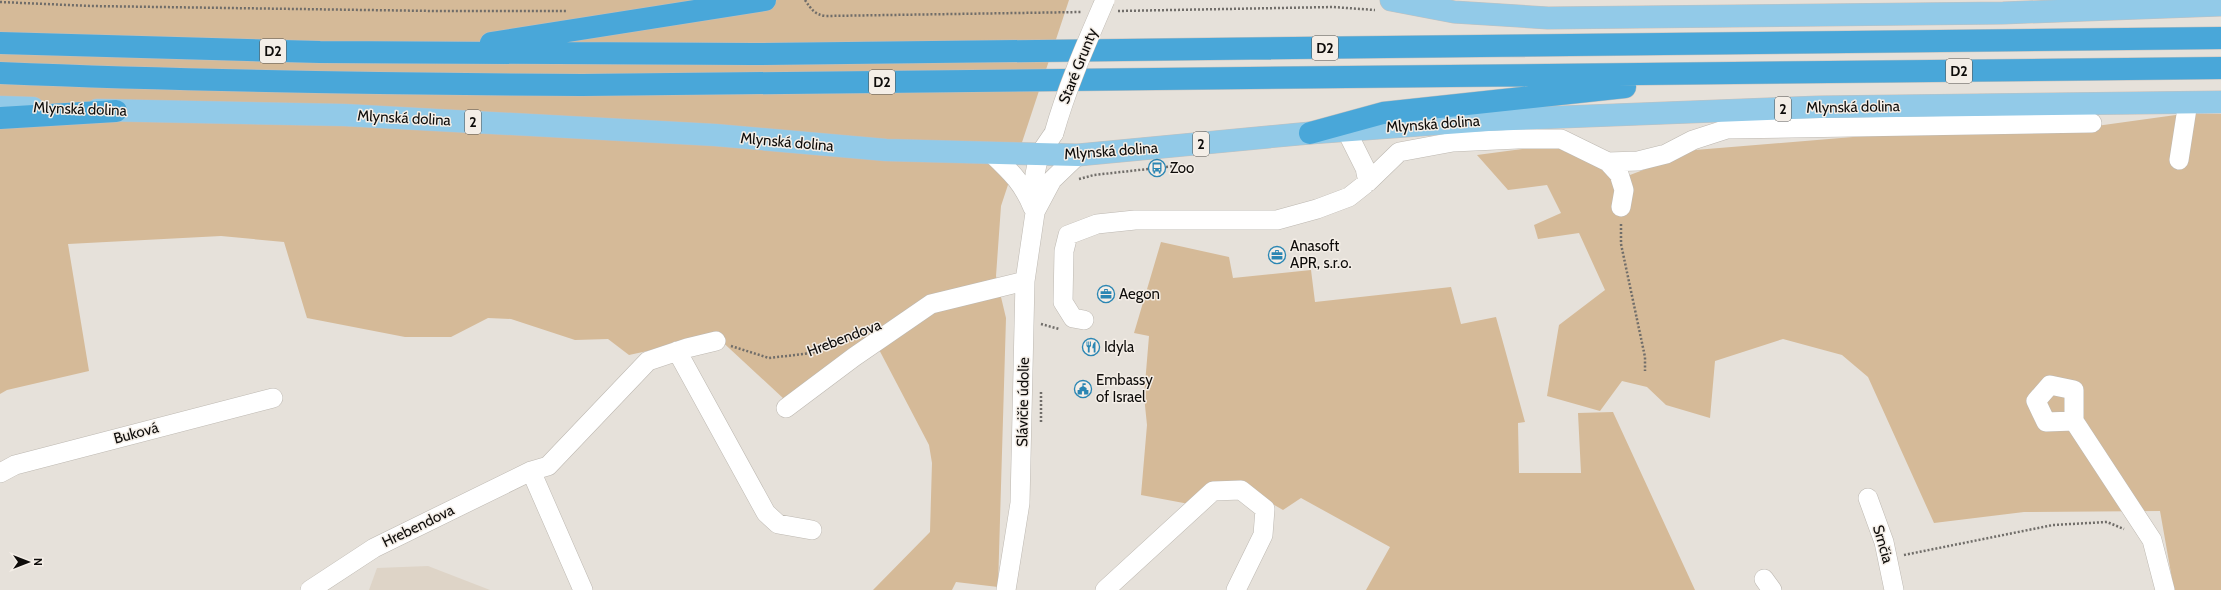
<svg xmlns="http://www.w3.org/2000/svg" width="2221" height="590" viewBox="0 0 2221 590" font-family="Cabin,sans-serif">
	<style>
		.built { fill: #ded4c7 }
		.green { fill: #d5ba98 }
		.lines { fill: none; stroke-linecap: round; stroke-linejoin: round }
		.minor-casing { stroke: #bdb8b1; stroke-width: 20 }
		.major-casing { stroke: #c0c0bf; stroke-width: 23 }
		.highway-casing { stroke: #c0c0bf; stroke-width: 23 }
		.path { stroke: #706d69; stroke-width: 2.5; stroke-dasharray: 2 2; stroke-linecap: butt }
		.minor { stroke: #fff; stroke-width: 19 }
		.major { stroke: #92cae8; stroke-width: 22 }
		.highway { stroke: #49a7d9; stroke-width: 22 }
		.minor-bridge-casing { stroke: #bdb8b1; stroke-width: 20; stroke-linecap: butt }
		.minor-bridge { stroke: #fff; stroke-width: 19 }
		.labels { text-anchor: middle; stroke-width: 3; stroke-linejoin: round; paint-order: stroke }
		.shield { fill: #f4eee7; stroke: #53504c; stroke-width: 1 }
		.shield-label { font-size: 14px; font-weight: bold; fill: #0e0c0a }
		.street-label { font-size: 15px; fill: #0e0c0a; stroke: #f4eee7 }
		.poi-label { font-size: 15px; fill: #0e0c0a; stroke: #f4eee7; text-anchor: start }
	</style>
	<rect width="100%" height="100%" fill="#e6e1da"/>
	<path class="built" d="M428,566l62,24h-121l8,-22z"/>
	<path class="green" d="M0,0h1069l-68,206 -5,70 10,42 -8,269 -42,-5 -4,8h-79l57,-58 2,-69 -3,-18 -55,-105 -90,59 -68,-63 -87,19 -21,-16 -33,1 -64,-21 -23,-1 -37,19h-46l-98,-19 -23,-76 -63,-6 -153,8 21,127 -82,19 -7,4z
		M2183,114h38v476h-47l-14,-79 -136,1 -90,11 -66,-146 -26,-22 -59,-16 -68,22 -5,57 -44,-13 -19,-18 -25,-6 -22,30 -53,-15 12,-71 46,-35 -26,-57 -41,6 -4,-14 27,-12 -14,-28 -39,5 -31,-35 74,-10 79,30 65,-25 266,-22 92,4z
		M1161,242l68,15 4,21 78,-8 4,32 136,-15 10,37 35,-7 29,105 -7,1 1,50h62l-3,-60 35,-1 82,178h-329l24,-43 -89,-49 -18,12 -42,-24 -52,18 -48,-9 6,-70 -3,-29 5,-60 -15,-3z"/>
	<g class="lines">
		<g class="minor-casing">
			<path id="minor" d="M1346,130l19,38 3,14
				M991,153c20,19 32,30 42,55
				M2179,160l9,-58
				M1608,162l30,-1 28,-7 27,-14 34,-11 365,-6
				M1036,210l16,-30 26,-25
				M1084,320l-11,-2 -10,-16 1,-51 4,-16 29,-11 38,-4h142l40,-11 32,-12 19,-15 31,-30 54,-10 65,-3h43l47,23 11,12 5,16 -3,17
				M677,351l89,162 12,11 34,6
				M786,408l68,-51 77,-53 94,-23
				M2074,421l-28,1 -10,-21 14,-16 24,5v31l78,119 13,50
				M531,471l52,119
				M0,473l15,-8 258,-67
				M1868,498l16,44 10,48
				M1764,579l8,11
				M310,590l64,-42 157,-77 17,-5 100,-105 39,-13 29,-7
				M1006,590l14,-87 5,-222 10,-68v-39l4,-19 15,-22
				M1105,590l108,-99 28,-1 24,19 -2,26 -27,55"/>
		</g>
		<g class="major-casing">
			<path id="major" d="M1391,0l63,12 94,6 455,-5 218,-8
				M0,107l33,1
				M97,110l247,5 371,20 171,15 192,5 232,-22 178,-13 331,-13 402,-5"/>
		</g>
		<g class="highway-casing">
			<path id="highway" d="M0,43l320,9 433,2 1468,-16
				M491,43l274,-43
				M0,73c194,8 388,11 582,12l1639,-17
				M0,118l116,-7
				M1310,133l73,-20 242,-26"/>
		</g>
		<path class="path" d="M805,0c6,9 10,15 21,16l255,-4
			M0,2l91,4 344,5h131
			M1118,11l215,-4 42,3
			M1079,179l15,-4 90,-10
			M1621,224v20l24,113v14
			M1041,324l18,5
			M731,346l38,12 43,-5 38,-16
			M1041,422v-31
			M1904,555l149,-30 54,-3 17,7"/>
		<use href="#minor" class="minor"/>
		<use href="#major" class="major"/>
		<use href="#highway" class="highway"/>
		<g class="minor-bridge-casing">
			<path id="minor-bridge" d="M1054,133c13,-46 32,-89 51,-133"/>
		</g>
		<use href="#minor-bridge" class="minor-bridge"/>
	</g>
	<defs>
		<g id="bus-ring" transform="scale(0.9)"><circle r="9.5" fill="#f4eee7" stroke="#2b86b3" stroke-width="1.5"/><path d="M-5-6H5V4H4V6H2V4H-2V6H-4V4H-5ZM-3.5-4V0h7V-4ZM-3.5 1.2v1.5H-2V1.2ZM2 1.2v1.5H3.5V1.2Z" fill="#2b86b3"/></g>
		<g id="office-ring" transform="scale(0.9)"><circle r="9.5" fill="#f4eee7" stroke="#2b86b3" stroke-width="1.5"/><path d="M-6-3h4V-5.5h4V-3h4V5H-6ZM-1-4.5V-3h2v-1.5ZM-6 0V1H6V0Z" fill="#2b86b3"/></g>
		<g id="restaurant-ring" transform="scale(0.9)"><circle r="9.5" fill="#f4eee7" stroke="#2b86b3" stroke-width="1.5"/><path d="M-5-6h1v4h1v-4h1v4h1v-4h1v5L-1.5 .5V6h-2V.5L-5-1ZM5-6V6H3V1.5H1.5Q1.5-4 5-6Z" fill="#2b86b3"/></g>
		<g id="civic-ring" transform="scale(0.9)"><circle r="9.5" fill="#f4eee7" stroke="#2b86b3" stroke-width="1.5"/><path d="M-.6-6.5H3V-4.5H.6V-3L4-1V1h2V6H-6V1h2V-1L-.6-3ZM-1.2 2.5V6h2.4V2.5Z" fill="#2b86b3"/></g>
	</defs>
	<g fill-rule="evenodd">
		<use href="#bus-ring" x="1157" y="168"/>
		<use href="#office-ring" x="1277" y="255"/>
		<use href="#office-ring" x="1106" y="294"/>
		<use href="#restaurant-ring" x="1091" y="347"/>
		<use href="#civic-ring" x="1083" y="389"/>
	</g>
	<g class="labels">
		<g class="shield">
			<rect x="1312" y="36" width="26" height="24" rx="3"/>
			<rect x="260" y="39" width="26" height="24" rx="3"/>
			<rect x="1946" y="59" width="26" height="24" rx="3"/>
			<rect x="869" y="70" width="26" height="24" rx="3"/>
			<rect x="1775" y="97" width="16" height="24" rx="3"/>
			<rect x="465" y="110" width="16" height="24" rx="3"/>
			<rect x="1193" y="132" width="16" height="24" rx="3"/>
		</g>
		<g class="shield-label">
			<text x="1325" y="53">D2</text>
			<text x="273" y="56">D2</text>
			<text x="1959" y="76">D2</text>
			<text x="882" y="87">D2</text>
			<text x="1783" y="114">2</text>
			<text x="473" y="127">2</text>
			<text x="1201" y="149">2</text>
		</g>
		<g class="street-label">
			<text transform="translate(1078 66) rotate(-68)" y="5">Staré Grunty</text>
			<text transform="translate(1853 107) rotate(-1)" y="5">Mlynská dolina</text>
			<text transform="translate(80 109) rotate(2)" y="5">Mlynská dolina</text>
			<text transform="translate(404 118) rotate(3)" y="5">Mlynská dolina</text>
			<text transform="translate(1433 124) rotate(-4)" y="5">Mlynská dolina</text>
			<text transform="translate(787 142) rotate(5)" y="5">Mlynská dolina</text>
			<text transform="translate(1111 151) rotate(-4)" y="5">Mlynská dolina</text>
			<text transform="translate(844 338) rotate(-21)" y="5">Hrebendova</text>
			<text transform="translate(1023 402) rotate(-89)" y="5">Slávičie údolie</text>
			<text transform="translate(136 433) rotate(-15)" y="5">Buková</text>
			<text transform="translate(418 526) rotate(-26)" y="5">Hrebendova</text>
			<text transform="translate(1883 544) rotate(74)" y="5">Srnčia</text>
		</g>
		<g class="poi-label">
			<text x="1170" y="173">Zoo</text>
			<text x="1290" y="251">Anasoft<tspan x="1290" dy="17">APR, s.r.o.</tspan></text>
			<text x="1119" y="299">Aegon</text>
			<text x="1104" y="352">Idyla</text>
			<text x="1096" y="385">Embassy<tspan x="1096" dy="17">of Israel</tspan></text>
		</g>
	</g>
	<g transform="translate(28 562) rotate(90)" stroke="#f4eee7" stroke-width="3" paint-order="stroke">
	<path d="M0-3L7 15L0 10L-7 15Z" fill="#0e0c0a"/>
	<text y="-6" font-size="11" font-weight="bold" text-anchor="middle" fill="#0e0c0a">N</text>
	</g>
</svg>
